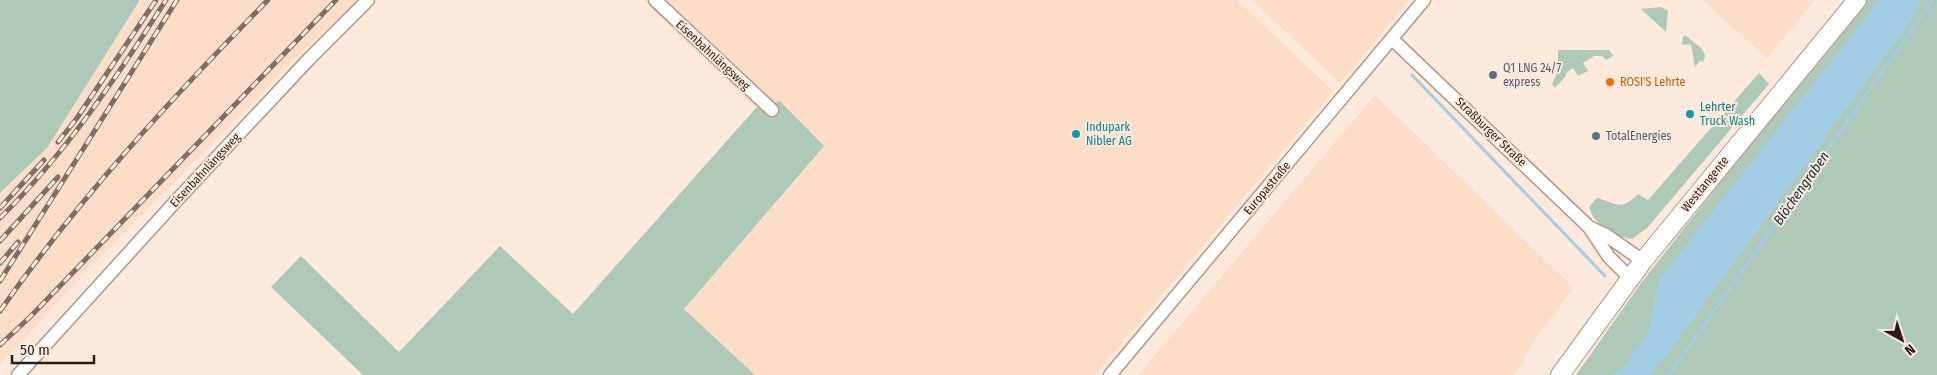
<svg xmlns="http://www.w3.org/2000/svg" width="1937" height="375" viewBox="0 0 1937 375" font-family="'Fira Sans Condensed',sans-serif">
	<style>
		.built { fill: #fcddc8 }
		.green { fill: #afc9b8 }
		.water { fill: #a4cee6 }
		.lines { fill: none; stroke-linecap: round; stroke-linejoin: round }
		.stream { stroke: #a4cee6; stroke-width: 3 }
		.street-casing { stroke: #b59783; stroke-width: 15 }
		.secondary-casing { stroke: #b59783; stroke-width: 20 }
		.street { stroke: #fff; stroke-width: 12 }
		.secondary { stroke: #fff; stroke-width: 18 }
		.rail-casing { stroke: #7d6f65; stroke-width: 5 }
		.rail { stroke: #fdeadd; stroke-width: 3; stroke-dasharray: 9; stroke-linecap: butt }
		.service-dot { fill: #5c6f8a; stroke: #fdeadd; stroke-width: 2 }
		.food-dot { fill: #e8710a; stroke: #fdeadd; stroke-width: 2 }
		.culture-dot { fill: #0f9aa8; stroke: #fdeadd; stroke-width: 2 }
		.labels { text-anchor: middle; stroke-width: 4; stroke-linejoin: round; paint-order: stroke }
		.street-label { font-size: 12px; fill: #291e16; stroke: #fdeadd }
		.service-label { font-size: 12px; fill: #4e5e75; stroke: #fdeadd; text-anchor: start }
		.food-label { font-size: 12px; fill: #c56008; stroke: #fdeadd; text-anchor: start }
		.culture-label { font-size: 12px; fill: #0d838f; stroke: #fdeadd; text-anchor: start }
		.water-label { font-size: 14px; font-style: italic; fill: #0b2f41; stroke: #fdeadd }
	</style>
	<rect width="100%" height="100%" fill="#fdeadd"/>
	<path class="built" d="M141,0h218l-59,54 -221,225 -79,86v-171l47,-46z
		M644,0h593l96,91 -238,284h-340l-71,-66 140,-163 -44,-45 -24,7 -82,-77z
		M1252,0h157l-69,83z
		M1702,0h113l-48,58z
		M1375,95l199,193 -32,41 -28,46h-376z"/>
	<path class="green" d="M0,0h140l-93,148 -47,45z
		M1864,0h73v375h-361l65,-92z
		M1661,7l7,4 -2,21 -25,-23z
		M1685,35l17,14 3,7 -2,6 -3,-1 -5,6 -4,-23 -9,1 1,-8z
		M1558,50h51l4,6 -7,4 -4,-4h-8l-11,7 5,8 -10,5 -5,-8 -7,5v3l-11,12 -3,-4 6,-13z
		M1759,73l10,11 -122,144 -15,11c-18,-2 -38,-14 -43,-32l8,-9c20,5 23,14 41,-4l10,6z
		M780,101l44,45 -140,163 71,66h-392l-92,-88 30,-31 98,96 101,-106 73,68 183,-206z"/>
	<path class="water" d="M1879,0h42l-11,22 -246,337 -15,16h-37l12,-8 25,-36 9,-50z"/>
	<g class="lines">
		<path class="stream" d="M1412,75l193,201
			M1669,375l264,-375"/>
		<g class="street-casing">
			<path id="street" d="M655,0l117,110
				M1392,39l197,188 20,30 21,21
				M1589,227l17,8 37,26
				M18,375l158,-174 133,-142 59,-59
				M1110,375l314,-375"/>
		</g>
		<g class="secondary-casing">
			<path id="secondary" d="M1560,375l83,-114 214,-261"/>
		</g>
		<use href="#street" class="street"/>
		<use href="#secondary" class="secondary"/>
		<g class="rail-casing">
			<path id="rail" d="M58,142l19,-24 79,-118
				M0,208l44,-48
				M0,218c65,-64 117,-141 166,-218
				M0,241l58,-64
				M0,263l18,-21
				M0,281l177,-281
				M0,311c79,-113 172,-213 268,-311
				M0,345l30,-28 306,-317"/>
		</g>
		<use href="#rail" class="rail"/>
	</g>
	<g class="service-dot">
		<circle cx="1493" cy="75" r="5"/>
		<circle cx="1596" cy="136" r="5"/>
	</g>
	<circle class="food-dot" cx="1610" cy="82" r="5"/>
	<g class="culture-dot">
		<circle cx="1690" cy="114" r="5"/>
		<circle cx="1076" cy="134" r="5"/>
	</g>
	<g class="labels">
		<g class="street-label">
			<text transform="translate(713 55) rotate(43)" y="4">Eisenbahnlängsweg</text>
			<text transform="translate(1491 132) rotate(44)" y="4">Straßburger Straße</text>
			<text transform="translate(205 170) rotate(-47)" y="4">Eisenbahnlängsweg</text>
			<text transform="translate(1705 184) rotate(-51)" y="4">Westtangente</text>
			<text transform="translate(1267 188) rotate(-50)" y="4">Europastraße</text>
		</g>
		<g class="service-label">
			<text x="1503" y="72">Q1 LNG 24/7<tspan x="1503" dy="14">express</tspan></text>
			<text x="1606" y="140">TotalEnergies</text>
		</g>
		<g class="food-label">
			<text x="1620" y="86">ROSI'S Lehrte</text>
		</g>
		<g class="culture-label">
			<text x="1700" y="111">Lehrter<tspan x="1700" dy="14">Truck Wash</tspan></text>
			<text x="1086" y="131">Indupark<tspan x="1086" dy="14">Nibler AG</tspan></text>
		</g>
		<g class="water-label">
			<text transform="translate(1801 188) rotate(-55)" y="5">Blöckengraben</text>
		</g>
	</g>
	<g transform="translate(1902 340) rotate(141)" stroke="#fdeadd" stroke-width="4" paint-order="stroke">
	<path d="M0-4L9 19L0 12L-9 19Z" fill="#291e16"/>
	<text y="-8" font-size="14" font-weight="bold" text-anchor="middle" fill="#291e16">N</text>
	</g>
	<path d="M12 355v8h82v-8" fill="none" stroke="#291e16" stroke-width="2.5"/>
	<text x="20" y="355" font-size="15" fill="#291e16" stroke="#fdeadd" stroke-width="4" paint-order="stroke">50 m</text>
</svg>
